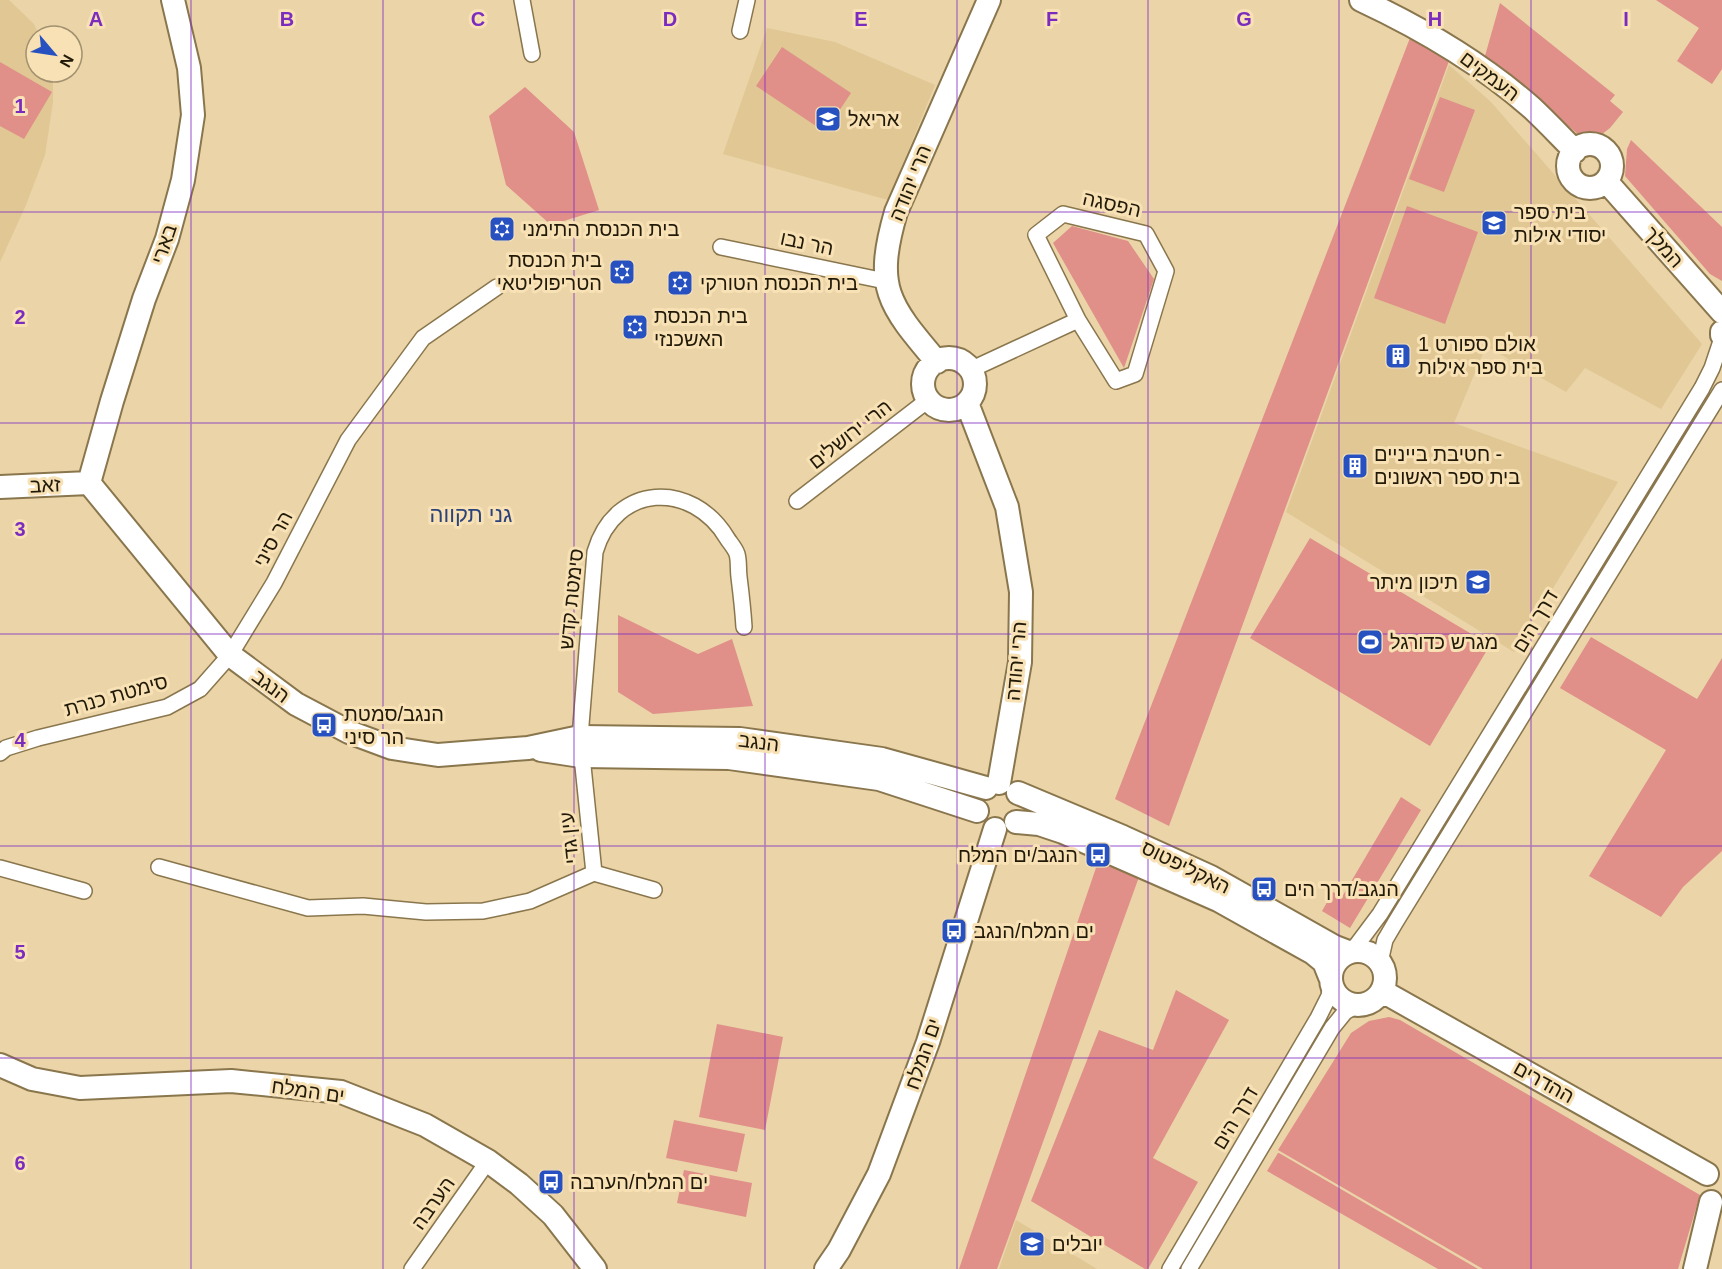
<svg xmlns="http://www.w3.org/2000/svg" width="1722" height="1269" viewBox="0 0 1722 1269" font-family="Helvetica,Heebo,sans-serif">
	<style>
		.built { fill: #e0c794 }
		.green { fill: #e08f89 }
		.lines { fill: none; stroke-linecap: round; stroke-linejoin: round }
		.street-casing { stroke: #8a764d; stroke-width: 18 }
		.secondary-casing { stroke: #8a764d; stroke-width: 26 }
		.street { stroke: #fff; stroke-width: 15 }
		.secondary { stroke: #fff; stroke-width: 22 }
		.grid { fill: none; stroke: #7b2cbf; stroke-width: 1.5; stroke-opacity: 0.55 }
		.labels { text-anchor: middle; stroke-width: 6; stroke-linejoin: round; paint-order: stroke }
		.street-label { font-size: 20px; fill: #221a09; stroke: #f7e1b5 }
		.poi-label { font-size: 20px; fill: #221a09; stroke: #f7e1b5; text-anchor: start }
		.quarter-label { font-size: 22px; fill: #2b437b; stroke: #f7e1b5 }
		.grid-label { font-size: 20px; text-anchor: middle; font-weight: bold; fill: #7b2cbf; stroke: #f7e1b5; stroke-width: 6; stroke-linejoin: round; paint-order: stroke }
	</style>
	<rect width="100%" height="100%" fill="#ead4a8"/>
	<path class="built" d="M0,0h9l25,24 5,12h-3v36h17v30l-8,53 -19,50 -26,57z
		M767,28l68,14 100,43 -47,115 -165,-46z
		M1449,65l42,37 211,242 -41,65 -76,-41 -19,24 -80,-46 -32,77 164,59 -104,170 -228,-140z
		M1016,1220l81,49h-98z"/>
	<path class="green" d="M1656,0h66v69l-10,15 -35,-23 22,-33z
		M1500,3l115,92 -5,6 13,11 -13,16 -13,10 -18,-3 -94,-79z
		M1410,38l39,23 -280,765 -54,-27z
		M782,47l69,46 -26,39 -69,-46z
		M0,62l52,30 -28,47 -24,-13z
		M525,87l49,45 25,78 -48,15 -45,-40 -17,-69z
		M1440,97l35,13 -31,82 -35,-13z
		M1631,140l91,87v54l-12,-7 -85,-98 2,-27z
		M1407,206l71,26 -33,92 -71,-26z
		M1072,226l56,15 26,38 -30,89 -71,-125z
		M1310,538l180,107 -60,101 -180,-108z
		M618,615l80,39 34,-15 21,67 -100,8 -35,-22z
		M1591,637l106,62 25,-41v193l-39,36 -22,30 -72,-41 77,-126 -106,-62z
		M1401,797l20,13 -71,118 -28,-17 11,-19 9,5z
		M1098,862l41,15 -142,392h-38z
		M1176,990l53,30 -76,138 45,24 -50,87h-3l-114,-68 68,-171 54,20z
		M1389,1017l11,3 300,175 -22,74h-195l-205,-119 73,-117 18,-12z
		M717,1024l66,13 -18,93 -66,-13z
		M674,1120l71,14 -8,38 -71,-14z
		M1278,1153h1l199,116h-40l-171,-98z
		M684,1170l68,13 -6,34 -69,-14z"/>
	<g class="lines">
		<g class="street-casing">
			<path id="street" d="M522,0l10,54
				M740,31l7,-31
				M1063,214l83,20 20,37 -31,103 -19,7 -38,-61 -42,-85z
				M721,247l164,34
				M970,370l108,-50
				M797,501l131,-101
				M0,753l6,-5 32,-10 129,-31 33,-18 30,-34 44,-72 74,-143 75,-102 74,-51
				M159,867l149,41 55,-2 63,6 57,-1 47,-10 64,-28
				M0,868l84,23
				M654,890l-60,-17 -14,-136 15,-185c20,-69 97,-72 132,-14 3,5 8,10 10,16 2,6 1,15 2,23 2,16 4,33 5,50
				M1353,950l27,-36 322,-526 10,-20 10,-30
				M1380,962l5,-22 10,-17 327,-533
				M412,1269l76,-108
				M1170,1269l148,-251 11,-22 2,-11
				M1189,1269l143,-241 13,-16 12,-7"/>
		</g>
		<g class="secondary-casing">
			<path id="secondary" d="M1361,0c62,29 120,63 171,108 15,14 29,29 43,43
				M1568 166a22 22 0 1 1 44 0a22 22 0 1 1-44 0Z
				M1606,181l116,131
				M1722,332v3
				M923 384a26 26 0 1 1 52 0a26 26 0 1 1-52 0Z
				M937,362c-49,-58 -63,-74 -41,-150l93,-212
				M967,403l40,104 14,85 -1,70 -21,121
				M89,483l141,172 66,49 53,28 43,16 46,7 90,-7 52,-11 160,2 142,20 104,29
				M89,483l23,-82 32,-102 23,-60 16,-59 10,-65 -4,-47 -16,-68
				M0,487l89,-4
				M541,750l40,6 148,2 150,21 98,32
				M1018,793l105,44 88,40 124,70 13,5
				M1016,822l23,2 24,8 155,68 95,53 11,9 6,15
				M1331 978a27 27 0 1 1 54 0a27 27 0 1 1-54 0Z
				M1382,991l325,183
				M0,1065l32,14 48,9 151,-7 110,11 84,33 63,36 31,23 34,31 42,54
				M826,1269l13,-19 40,-76 49,-132 67,-213
				M1695,1269l16,-67"/>
		</g>
		<use href="#street" class="street"/>
		<use href="#secondary" class="secondary"/>
	</g>
	<path class="grid" d="M191,0v1269M383,0v1269M574,0v1269M765,0v1269M957,0v1269M1148,0v1269M1339,0v1269M1531,0v1269M0,212h1722M0,423h1722M0,634h1722M0,846h1722M0,1058h1722"/>
	<defs>
		<g id="school-square" transform="scale(1.35)"><rect x="-9" y="-9" width="18" height="18" rx="4" fill="#2751c0" stroke="#f7e1b5"/><path d="M0-5L7-2L0 1L-7-2ZM-4 1L0 2.5L4 1V4Q0 6-4 4Z" fill="#fff"/></g>
		<g id="synagogue-square" transform="scale(1.35)"><rect x="-9" y="-9" width="18" height="18" rx="4" fill="#2751c0" stroke="#f7e1b5"/><path d="M0-6.5L5.6 3.2H-5.6ZM0 6.5L5.6-3.2H-5.6Z" fill="#fff"/></g>
		<g id="building-square" transform="scale(1.35)"><rect x="-9" y="-9" width="18" height="18" rx="4" fill="#2751c0" stroke="#f7e1b5"/><path d="M-4-6H4V6H1V3H-1V6H-4ZM-2.5-4.3h1.7v1.8h-1.7ZM.8-4.3h1.7v1.8H.8ZM-2.5-1h1.7V.8h-1.7ZM.8-1h1.7V.8H.8Z" fill="#fff"/></g>
		<g id="stadium-square" transform="scale(1.35)"><rect x="-9" y="-9" width="18" height="18" rx="4" fill="#2751c0" stroke="#f7e1b5"/><path d="M0-5a6.5 5 0 1 0 0 10a6.5 5 0 1 0 0-10ZM-3.5-1.8h7v3.6h-7Z" fill="#fff"/></g>
		<g id="bus-square" transform="scale(1.35)"><rect x="-9" y="-9" width="18" height="18" rx="4" fill="#2751c0" stroke="#f7e1b5"/><path d="M-5-6H5V4H4V6H2V4H-2V6H-4V4H-5ZM-3.5-4V0h7V-4ZM-3.5 1.2v1.5H-2V1.2ZM2 1.2v1.5H3.5V1.2Z" fill="#fff"/></g>
	</defs>
	<g fill-rule="evenodd">
		<use href="#school-square" x="828" y="119"/>
		<use href="#school-square" x="1494" y="223"/>
		<use href="#synagogue-square" x="502" y="229"/>
		<use href="#synagogue-square" x="622" y="272"/>
		<use href="#synagogue-square" x="680" y="283"/>
		<use href="#synagogue-square" x="635" y="327"/>
		<use href="#building-square" x="1398" y="356"/>
		<use href="#building-square" x="1355" y="466"/>
		<use href="#school-square" x="1478" y="582"/>
		<use href="#stadium-square" x="1370" y="642"/>
		<use href="#bus-square" x="324" y="725"/>
		<use href="#bus-square" x="1098" y="855"/>
		<use href="#bus-square" x="1264" y="889"/>
		<use href="#bus-square" x="954" y="931"/>
		<use href="#bus-square" x="551" y="1182"/>
		<use href="#school-square" x="1032" y="1244"/>
	</g>
	<g class="labels">
		<g class="street-label">
			<text transform="translate(1490 76) rotate(37)" y="7">העמקים</text>
			<text transform="translate(910 183) rotate(-68)" y="7">הרי יהודה</text>
			<text transform="translate(1112 204) rotate(13)" y="7">הפסגה</text>
			<text transform="translate(807 243) rotate(12)" y="7">הר נבו</text>
			<text transform="translate(164 244) rotate(-71)" y="7">בארי</text>
			<text transform="translate(1664 247) rotate(48)" y="7">המלך</text>
			<text transform="translate(850 434) rotate(-38)" y="7">הרי ירושלים</text>
			<text transform="translate(45 485) rotate(-3)" y="7">זאב</text>
			<text transform="translate(273 539) rotate(-62)" y="7">הר סיני</text>
			<text transform="translate(571 599) rotate(-84)" y="7">סימטת קדש</text>
			<text transform="translate(1535 621) rotate(-59)" y="7">דרך הים</text>
			<text transform="translate(1016 661) rotate(-85)" y="7">הרי יהודה</text>
			<text transform="translate(271 686) rotate(37)" y="7">הנגב</text>
			<text transform="translate(116 695) rotate(-16)" y="7">סימטת כנרת</text>
			<text transform="translate(759 742) rotate(7)" y="7">הנגב</text>
			<text transform="translate(569 838) rotate(-96)" y="7">עין גדי</text>
			<text transform="translate(1186 867) rotate(26)" y="7">האקליפטוס</text>
			<text transform="translate(923 1054) rotate(-71)" y="7">ים המלח</text>
			<text transform="translate(1544 1082) rotate(29)" y="7">ההדרים</text>
			<text transform="translate(308 1091) rotate(8)" y="7">ים המלח</text>
			<text transform="translate(1235 1118) rotate(-59)" y="7">דרך הים</text>
			<text transform="translate(433 1203) rotate(-55)" y="7">הערבה</text>
		</g>
		<g class="poi-label">
			<text x="848" y="126">אריאל</text>
			<text x="1514" y="219">בית ספר<tspan x="1514" dy="23">יסודי אילות</tspan></text>
			<text x="522" y="236">בית הכנסת התימני</text>
			<text x="602" y="267" text-anchor="end">בית הכנסת<tspan x="602" dy="23">הטריפוליטאי</tspan></text>
			<text x="700" y="290">בית הכנסת הטורקי</text>
			<text x="654" y="323">בית הכנסת<tspan x="654" dy="23">האשכנזי</tspan></text>
			<text x="1418" y="351">אולם ספורט 1<tspan x="1418" dy="23">בית ספר אילות</tspan></text>
			<text x="1374" y="461">חטיבת בייניים -<tspan x="1374" dy="23">בית ספר ראשונים</tspan></text>
			<text x="1458" y="589" text-anchor="end">תיכון מיתר</text>
			<text x="1390" y="649">מגרש כדורגל</text>
			<text x="344" y="721">הנגב/סמטת<tspan x="344" dy="23">הר סיני</tspan></text>
			<text x="1078" y="862" text-anchor="end">הנגב/ים המלח</text>
			<text x="1284" y="896">הנגב/דרך הים</text>
			<text x="974" y="938">ים המלח/הנגב</text>
			<text x="570" y="1189">ים המלח/הערבה</text>
			<text x="1052" y="1251">יובלים</text>
		</g>
		<g class="quarter-label">
			<text x="471" y="522">גני תקווה</text>
		</g>
	</g>
	<g class="grid-label">
		<text x="96" y="26">A</text>
		<text x="287" y="26">B</text>
		<text x="478" y="26">C</text>
		<text x="670" y="26">D</text>
		<text x="861" y="26">E</text>
		<text x="1052" y="26">F</text>
		<text x="1244" y="26">G</text>
		<text x="1435" y="26">H</text>
		<text x="1626" y="26">I</text>
		<text x="20" y="113">1</text>
		<text x="20" y="324">2</text>
		<text x="20" y="536">3</text>
		<text x="20" y="747">4</text>
		<text x="20" y="959">5</text>
		<text x="20" y="1170">6</text>
	</g>
	<g transform="translate(54 54) rotate(119)"><circle r="28" fill="#f7e1b5" stroke="#a29170" stroke-width="1.5"/>
	<path d="M0-4.5L10 22L0 15L-10 22Z" fill="#2751c0"/>
	<text y="-9" font-size="16" font-weight="bold" text-anchor="middle" fill="#221a09">N</text>
	</g>
</svg>
